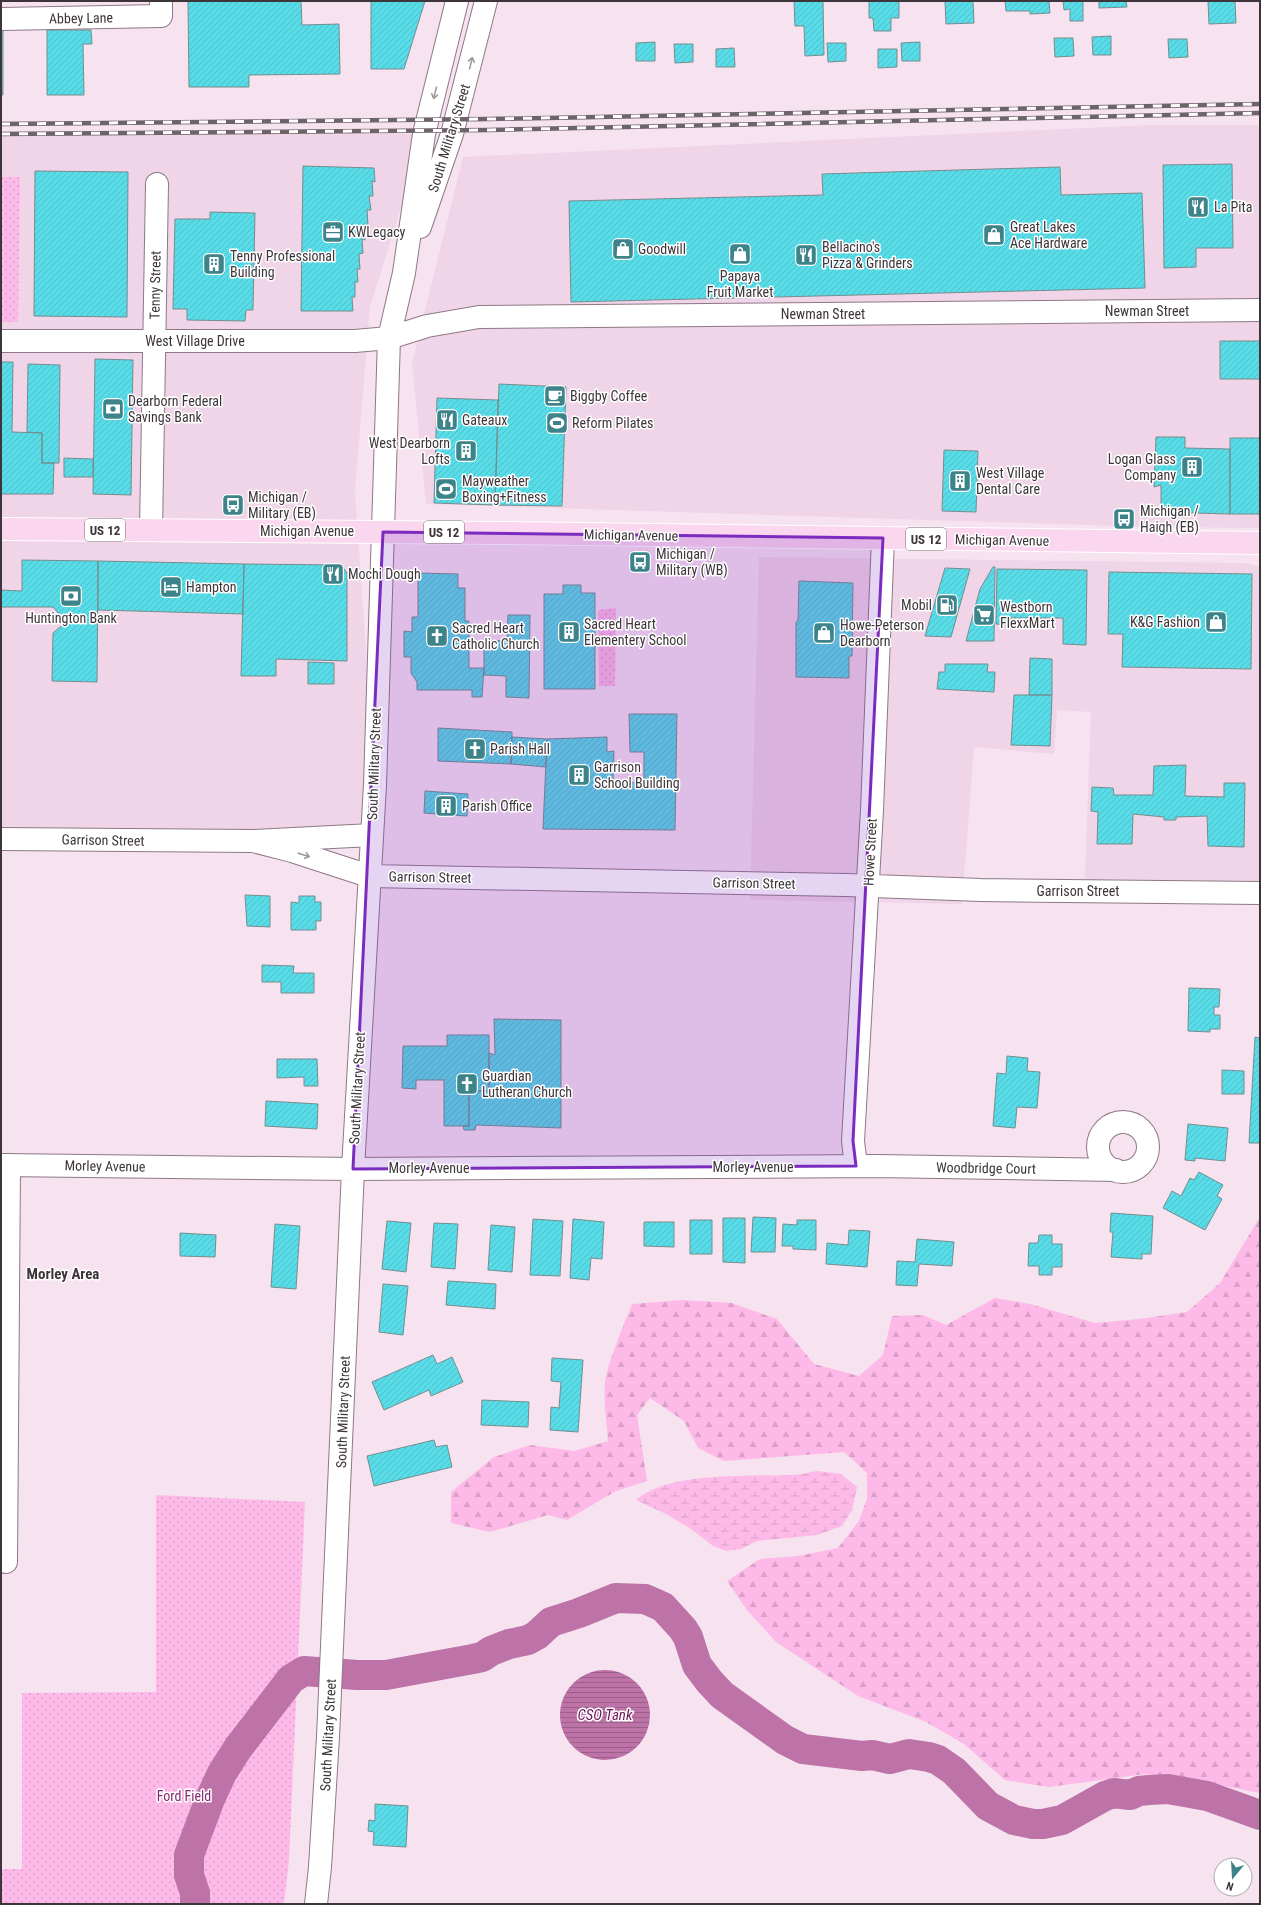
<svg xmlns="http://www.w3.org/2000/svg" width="1261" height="1905" viewBox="0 0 1261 1905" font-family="'Roboto Condensed',sans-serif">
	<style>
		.built { fill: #f0d4e7 }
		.grass { fill: url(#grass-dots) }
		.forest { fill: url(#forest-firs) }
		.wetland { fill: url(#wetland-marsh) }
		.water { fill: url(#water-rules) }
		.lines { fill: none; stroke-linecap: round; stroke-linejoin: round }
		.river { stroke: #bd73a7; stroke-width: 30 }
		.building { fill: url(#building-hatch); stroke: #748d8f }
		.minor-casing { stroke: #8c7986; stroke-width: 24 }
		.major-casing { stroke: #fff; stroke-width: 24 }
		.minor { stroke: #fff; stroke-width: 22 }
		.major { stroke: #fbd6ef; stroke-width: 22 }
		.rail-casing { stroke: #6e636a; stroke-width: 4.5 }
		.rail { stroke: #fff; stroke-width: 3; stroke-dasharray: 9; stroke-linecap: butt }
		.oneway { stroke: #9e9a9c }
		.marked { fill: #7b2cbf; fill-opacity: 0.2; stroke: #7b2cbf; stroke-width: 3; stroke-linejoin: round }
		.labels { text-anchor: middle; stroke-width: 3; stroke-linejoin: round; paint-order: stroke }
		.shield { fill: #fff; stroke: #777275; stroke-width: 1 }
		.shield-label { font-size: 13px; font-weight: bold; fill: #3d353a }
		.street-label { font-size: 14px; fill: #3d353a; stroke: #fff }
		.poi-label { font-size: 14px; fill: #3d353a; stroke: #fff; text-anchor: start }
		.park-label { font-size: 14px; fill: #832a6e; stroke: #fff }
		.neighbourhood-label { font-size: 15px; font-weight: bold; fill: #3d353a; stroke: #fff }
		.water-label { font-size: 15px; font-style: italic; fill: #6d135a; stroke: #fff }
	</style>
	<defs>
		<pattern id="grass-dots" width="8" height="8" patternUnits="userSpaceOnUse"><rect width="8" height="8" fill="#fdbae8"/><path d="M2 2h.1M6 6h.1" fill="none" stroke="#daa0c8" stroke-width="1.8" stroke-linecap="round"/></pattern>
		<pattern id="forest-firs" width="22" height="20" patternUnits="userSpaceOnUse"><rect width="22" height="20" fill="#fdbae8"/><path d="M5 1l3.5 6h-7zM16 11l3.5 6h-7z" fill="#daa0c8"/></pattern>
		<pattern id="wetland-marsh" width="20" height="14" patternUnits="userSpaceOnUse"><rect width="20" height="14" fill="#fdbae8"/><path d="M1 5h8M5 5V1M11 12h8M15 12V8" fill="none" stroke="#daa0c8"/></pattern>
		<pattern id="water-rules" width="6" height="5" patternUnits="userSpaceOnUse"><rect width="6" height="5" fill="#bd73a7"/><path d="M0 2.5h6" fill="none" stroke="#9b5f89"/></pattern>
		<pattern id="building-hatch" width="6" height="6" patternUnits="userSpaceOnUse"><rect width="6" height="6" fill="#58dde8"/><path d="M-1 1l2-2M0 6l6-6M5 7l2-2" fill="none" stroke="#4ebec8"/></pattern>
	</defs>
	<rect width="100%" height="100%" fill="#f7e2f0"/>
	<path class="built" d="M1151,125h109v403l-107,-1 -727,-23 -14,-141 51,-206z
		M1,132l423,2 -54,173 -15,184 20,294 -3,50 -371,4z
		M759,557l485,6 16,3v335l-9,2h-167l7,-191 -34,-2 -3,44 -80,-7 -12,157 -212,-4z"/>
	<path class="grass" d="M1,177h19l-2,145h-17z
		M616,608l-1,78h-16l-1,-76z
		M156,1495l149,7 -16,358 -5,44h-283v-35h21v-176l134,-1z"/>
	<path class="forest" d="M1260,1217v576l-65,-13 -50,-6 -96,13 -44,-7 -41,-36 -38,-22 -68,-26 -82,-54 -29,-32 -20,-29 33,-22 38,-3 40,-8 21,-27 8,-22v-26l-23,-21 -120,9 -26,-13 -14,-27 -34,-23 -13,17 10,66 -31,10 -49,29 -19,-5 -58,17 -39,-9v-31l43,-35 36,-12 44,6 34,-10c-1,-21 -6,-44 -2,-65 6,-24 17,-49 26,-72l51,-4 49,3 45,16 37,45 45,12 24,-21 9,-39 31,-1 23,10 49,-27 35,6 65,19 44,-4 48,-7 33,-29z"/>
	<path class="wetland" d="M817,1471l24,3 16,13 -5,23 -10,16 -25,9 -60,6 -16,8 -15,2 -13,-5 -22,-17 -25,-15 -30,-14c33,-29 114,-23 156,-25 9,0 17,-3 25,-4z"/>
	<path class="water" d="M560 1715a45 45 0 1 1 90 0a45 45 0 1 1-90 0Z"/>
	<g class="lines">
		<path class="river" d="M195,1904v-11l-6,-18v-20l21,-56 12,-26 16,-25 53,-69 13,-8 53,4h29l87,-16 9,-2 9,-6 18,-7 19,-4 9,-5 14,-13 28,-9 37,-15 29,1 18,8 20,22 5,8 9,28 12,16 13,14 63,45 18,9 59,7 10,-1 18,4 19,-5 20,3 9,3 16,11 34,35 26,14 19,4h10l19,-4 43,-24 9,-3 16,2 9,-4 10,-1 19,-1 39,7 53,19"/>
	</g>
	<path class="building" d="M188,1h113l1,24 37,-1 1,50 -91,1v12h-60z
		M371,1h54l-21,68h-33z
		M794,1h29l1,54 -19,1 -1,-30h-9z
		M869,1h30v17h-8v13h-17l-1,-13h-4z
		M945,1h28l1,22 -28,1z
		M1005,1h44l1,12 -20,1v-3h-24z
		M1063,1h20v20h-13v-12l-6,1z
		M1099,1h27l1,6 -28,1z
		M1208,1h27l1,22 -27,1z
		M1,30h2v65h-2z
		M47,30h44l1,14h-9l1,51h-37z
		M1111,36v19h-18l-1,-18z
		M1054,38h19l1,18 -19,1z
		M1168,39h19l1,18 -19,1z
		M655,42v19h-19v-18z
		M920,42v19h-18l-1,-18z
		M827,43h19v18l-18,1z
		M674,44h19v18l-18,1z
		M734,48l1,19h-19v-18z
		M878,49h19v18l-19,1z
		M1232,164l1,84h-37v19l-32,1 -1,-103z
		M303,166l71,2 1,14 -3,-1 1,15h-4l2,14h-4l1,15h-4l1,15 -3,-1 1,14 -4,1 1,15h-3l1,13h-3v15h-3l1,14h-52z
		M1060,167l1,28 81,-2 3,95 -574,14 -2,-101 254,-6 -1,-21z
		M35,171l93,1 -1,145 -93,-1z
		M210,212l45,1 -2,97h-7l-1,11 -58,-1v-11h-14l2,-90h35z
		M1220,341h40v38h-40z
		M95,359l38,1 -2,135 -38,-1z
		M1,362h12l-1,70 30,1v30h12l-1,31h-52z
		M28,364l32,1 -1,98h-17v-30l-15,-1z
		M499,384l67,3 -4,119 -67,-1z
		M437,398l61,2 -3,105 -61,-2z
		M1156,437h29v11l45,1v65l-69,-2v-27l-7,2z
		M1230,438h30v76h-30z
		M944,450l34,1 -2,61 -34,-1z
		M64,458l29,1v18h-29z
		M22,560l76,1 -1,121 -45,-1 1,-48 13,-11 -13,-15h-52v-17l21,1z
		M98,561l146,3 -1,50 -145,-4z
		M244,564l97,1 6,8v88l-71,-2v17h-35z
		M993,567h2l-1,74h-28l14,-52z
		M945,568l25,1 -19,68 -26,-1z
		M997,569l90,1 -1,75 -23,-1v-26h-53v7l-14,-1z
		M1109,572l143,2 -1,95 -129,-2 1,-33h-15z
		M418,573l40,1v14h7v33h4v47h15l-2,29h-10v-7h-55v-8l-6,-9v-16h-7v-26l8,1v-15h6z
		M799,581l54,2 -1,73h-3v22l-53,-1v-55l2,-1z
		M563,585h18v8h14v96h-51v-95h19z
		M508,615h22l-1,83 -23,-1v-21l-22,-1v-35l23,1z
		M1030,658l22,1v36h-23z
		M308,662l26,1v21h-26z
		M945,664h43l-1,8h8l-1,20 -57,-3 2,-17h6z
		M1014,695h38l-2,51 -39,-1z
		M629,714h48l-2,116 -132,-1 4,-90 60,-2v15l7,-1 -1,32 31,-1v-30h-14z
		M438,728l74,4 -1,32 -73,-3z
		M512,737l35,2 -1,28 -35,-3z
		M1186,765l-1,31 39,1v-14h21l-1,64 -36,-1 -1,-30 -31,1v3h-12v-3l-31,-3 -1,30h-35l1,-32 -7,-1 1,-24 21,1 1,7h39l1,-29z
		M425,791l43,3 -1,22 -43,-3z
		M245,895l25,1v31l-23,-1z
		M299,896h16v6h6v19h-5v9h-25v-28l8,1z
		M262,965l32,1 -1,7h21v20h-33v-11h-19z
		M1189,988l31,1 -1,18h-5v8h6v14h-10v3l-22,-1z
		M494,1019l67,1v108l-85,-3 -1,5h-11l-1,-4h6v-35h20v-38l6,2z
		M447,1035h42v56h-20v35h-25v-46h-28v9l-14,-1 1,-42h44z
		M1255,1037l5,1v105h-11z
		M1007,1056l21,2 -1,13 13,1 -3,36 -20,-1 -2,21 -22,-2 4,-53 9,1z
		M277,1059h40l1,27h-14v-9l-27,1z
		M1222,1070l22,1v23h-22z
		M266,1101l52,3 -1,25 -52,-3z
		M1188,1124l40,4 -3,33 -30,-3v3l-10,-1z
		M1199,1172l24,13 -6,11 5,3 -17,31 -42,-22 9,-17 9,5 9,-18 4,2z
		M1111,1213l42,3 -2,38h-9v5l-31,-2 2,-25h-3z
		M753,1217l23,1 -1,34h-24z
		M723,1218h22v45l-22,-1z
		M533,1219l30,2 -3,55 -30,-1z
		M573,1219l31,3 -2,37 -11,-1 -2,22 -19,-2z
		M690,1220h22v34h-22z
		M797,1220h19v30l-23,-1v-3h-11l1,-22 14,1z
		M387,1221l24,2 -5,49 -24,-3z
		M644,1222h30v25l-30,-1z
		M434,1223l24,1 -3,45 -24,-2z
		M275,1224l25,2 -4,63 -25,-2z
		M491,1225l24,2 -3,45 -24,-2z
		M849,1230l21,1 -3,36 -41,-3 1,-21 21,2z
		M180,1233l36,2 -1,22 -35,-1z
		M1039,1235h13v9h10v23h-10v8h-13v-9h-11l1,-23h9z
		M917,1239l37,3 -2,24 -33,-2 -2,22 -21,-1 1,-24 18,1z
		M448,1281l48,3 -1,25 -49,-4z
		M383,1284l25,2 -5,49 -24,-3z
		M433,1355l4,9 15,-7 11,25 -32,14 -2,-6 -45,20 -12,-28z
		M552,1358l31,2 -5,72 -28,-2 1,-23 8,1 2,-26 -10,-1z
		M482,1400l47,2 -1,25 -47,-2z
		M434,1440l2,7 11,-2 5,22 -78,19 -7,-30z
		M375,1804l33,2 -2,41 -33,-2 1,-13 -6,-1 1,-11 6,1z"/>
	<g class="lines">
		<g class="minor-casing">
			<path id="minor" d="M1,19l160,-3v-15
				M420,227l32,-93 34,-133
				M1,341h354l34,-3 38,-12 52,-9 781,-7
				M151,530l6,-346
				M1,839l252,2 119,-6
				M253,841l39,10 77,25 477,9 135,5 279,3
				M1098 1147a25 25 0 1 1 50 0a25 25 0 1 1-50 0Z
				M1,1165l352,4 523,-3 240,4
				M856,1166l-3,-25 19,-331 11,-272
				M6,1562l3,-397
				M316,1904l4,-37 8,-130 25,-568 22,-384 14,-447 15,-65 20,-139 33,-133"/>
		</g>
		<g class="major-casing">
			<path id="major" d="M1,529l503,4 756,10"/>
		</g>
		<use href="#minor" class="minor"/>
		<use href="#major" class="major"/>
		<g class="rail-casing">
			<path id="rail" d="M1,124l489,-5 770,-15
				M1,134l488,-4 771,-17"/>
		</g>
		<use href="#rail" class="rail"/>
	</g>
	<defs><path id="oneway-shaft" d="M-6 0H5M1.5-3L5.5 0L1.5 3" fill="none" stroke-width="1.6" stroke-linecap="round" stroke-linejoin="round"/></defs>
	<g class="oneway">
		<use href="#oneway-shaft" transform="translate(471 63) rotate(-76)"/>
		<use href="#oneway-shaft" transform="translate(435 93) rotate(104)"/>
		<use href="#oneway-shaft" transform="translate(304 855) rotate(18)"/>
	</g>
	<path class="marked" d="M383,532l500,6 -30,603 3,25 -503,3z"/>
	<defs>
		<g id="restaurant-square" transform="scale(1.15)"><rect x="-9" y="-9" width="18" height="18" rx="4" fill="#3c848a" stroke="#fff"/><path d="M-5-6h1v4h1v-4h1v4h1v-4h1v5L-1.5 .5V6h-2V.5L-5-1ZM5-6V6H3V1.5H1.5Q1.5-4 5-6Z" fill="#fff"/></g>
		<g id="office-square" transform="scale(1.15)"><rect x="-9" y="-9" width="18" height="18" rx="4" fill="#3c848a" stroke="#fff"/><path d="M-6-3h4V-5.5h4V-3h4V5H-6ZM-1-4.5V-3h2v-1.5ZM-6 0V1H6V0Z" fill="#fff"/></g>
		<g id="shop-square" transform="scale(1.15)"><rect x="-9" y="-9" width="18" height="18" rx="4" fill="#3c848a" stroke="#fff"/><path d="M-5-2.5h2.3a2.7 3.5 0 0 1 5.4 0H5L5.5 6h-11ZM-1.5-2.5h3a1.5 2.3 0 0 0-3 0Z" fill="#fff"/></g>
		<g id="building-square" transform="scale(1.15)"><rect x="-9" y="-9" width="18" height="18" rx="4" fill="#3c848a" stroke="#fff"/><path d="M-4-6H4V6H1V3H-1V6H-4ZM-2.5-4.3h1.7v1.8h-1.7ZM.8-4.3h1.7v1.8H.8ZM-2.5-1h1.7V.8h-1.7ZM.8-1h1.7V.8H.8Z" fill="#fff"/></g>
		<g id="cafe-square" transform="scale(1.15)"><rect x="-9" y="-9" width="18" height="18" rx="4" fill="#3c848a" stroke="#fff"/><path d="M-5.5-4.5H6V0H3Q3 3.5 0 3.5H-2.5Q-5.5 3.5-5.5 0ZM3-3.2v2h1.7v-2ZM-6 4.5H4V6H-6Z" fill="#fff"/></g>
		<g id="bank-square" transform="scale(1.15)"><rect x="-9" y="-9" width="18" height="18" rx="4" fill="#3c848a" stroke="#fff"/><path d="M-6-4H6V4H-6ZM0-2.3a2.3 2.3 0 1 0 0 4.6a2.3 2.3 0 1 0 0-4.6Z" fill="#fff"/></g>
		<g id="stadium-square" transform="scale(1.15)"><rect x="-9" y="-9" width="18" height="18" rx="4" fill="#3c848a" stroke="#fff"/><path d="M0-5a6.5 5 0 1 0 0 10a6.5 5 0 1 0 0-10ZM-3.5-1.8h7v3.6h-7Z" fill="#fff"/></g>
		<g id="bus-square" transform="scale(1.15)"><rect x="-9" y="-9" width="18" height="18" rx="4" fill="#3c848a" stroke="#fff"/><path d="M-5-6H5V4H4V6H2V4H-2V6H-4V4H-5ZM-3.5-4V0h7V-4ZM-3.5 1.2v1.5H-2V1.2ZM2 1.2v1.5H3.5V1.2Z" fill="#fff"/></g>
		<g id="hotel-square" transform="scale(1.15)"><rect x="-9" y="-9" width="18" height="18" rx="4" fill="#3c848a" stroke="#fff"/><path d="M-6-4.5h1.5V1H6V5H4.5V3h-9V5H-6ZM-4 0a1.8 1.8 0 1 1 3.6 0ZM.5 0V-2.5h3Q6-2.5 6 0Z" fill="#fff"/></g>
		<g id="fuel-square" transform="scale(1.15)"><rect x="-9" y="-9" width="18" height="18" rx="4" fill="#3c848a" stroke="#fff"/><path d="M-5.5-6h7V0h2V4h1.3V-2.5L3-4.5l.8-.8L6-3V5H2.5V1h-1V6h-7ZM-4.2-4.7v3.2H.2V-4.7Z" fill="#fff"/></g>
		<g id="supermarket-square" transform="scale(1.15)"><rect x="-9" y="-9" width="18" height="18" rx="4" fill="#3c848a" stroke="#fff"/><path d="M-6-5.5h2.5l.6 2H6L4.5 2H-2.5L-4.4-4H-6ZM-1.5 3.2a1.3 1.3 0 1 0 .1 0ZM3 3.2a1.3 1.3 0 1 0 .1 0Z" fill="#fff"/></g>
		<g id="church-square" transform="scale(1.15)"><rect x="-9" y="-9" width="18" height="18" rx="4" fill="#3c848a" stroke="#fff"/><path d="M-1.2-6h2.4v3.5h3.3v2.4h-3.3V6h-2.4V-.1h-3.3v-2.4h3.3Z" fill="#fff"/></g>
	</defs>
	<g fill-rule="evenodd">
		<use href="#restaurant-square" x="1198" y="207"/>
		<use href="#office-square" x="333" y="232"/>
		<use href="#shop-square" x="994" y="235"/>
		<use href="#shop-square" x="623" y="249"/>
		<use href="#shop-square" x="740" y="254"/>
		<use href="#restaurant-square" x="806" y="255"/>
		<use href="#building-square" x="214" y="264"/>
		<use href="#cafe-square" x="555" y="396"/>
		<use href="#bank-square" x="113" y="409"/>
		<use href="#restaurant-square" x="447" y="420"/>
		<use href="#stadium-square" x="557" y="423"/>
		<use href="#building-square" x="466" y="451"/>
		<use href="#building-square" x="1192" y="467"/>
		<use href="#building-square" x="960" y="481"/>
		<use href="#stadium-square" x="446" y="489"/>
		<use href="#bus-square" x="233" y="505"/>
		<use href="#bus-square" x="1124" y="519"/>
		<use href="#bus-square" x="640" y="562"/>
		<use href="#restaurant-square" x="333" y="574"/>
		<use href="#hotel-square" x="171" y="587"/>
		<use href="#bank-square" x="71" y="596"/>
		<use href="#fuel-square" x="947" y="605"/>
		<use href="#supermarket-square" x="984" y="615"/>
		<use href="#shop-square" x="1216" y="622"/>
		<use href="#building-square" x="569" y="632"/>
		<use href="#shop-square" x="824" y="633"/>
		<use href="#church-square" x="437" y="636"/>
		<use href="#church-square" x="475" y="749"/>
		<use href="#building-square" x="579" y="775"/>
		<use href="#building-square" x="446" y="806"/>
		<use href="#church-square" x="467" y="1084"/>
	</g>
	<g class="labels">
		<g class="shield">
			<rect x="85" y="519" width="40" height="22" rx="3"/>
			<rect x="424" y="521" width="40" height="22" rx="3"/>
			<rect x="906" y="528" width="40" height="22" rx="3"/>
		</g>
		<g class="shield-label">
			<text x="105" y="535">US 12</text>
			<text x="444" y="537">US 12</text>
			<text x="926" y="544">US 12</text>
		</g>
		<g class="street-label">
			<text transform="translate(81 18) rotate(-1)" y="5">Abbey Lane</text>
			<text transform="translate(449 138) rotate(-73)" y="5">South Military Street</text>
			<text transform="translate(155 285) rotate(-89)" y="5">Tenny Street</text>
			<text x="1147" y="316">Newman Street</text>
			<text x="823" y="319">Newman Street</text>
			<text x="195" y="346">West Village Drive</text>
			<text x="307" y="536">Michigan Avenue</text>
			<text transform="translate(631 535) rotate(1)" y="5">Michigan Avenue</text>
			<text transform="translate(1002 540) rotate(1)" y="5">Michigan Avenue</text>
			<text transform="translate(374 764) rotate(-88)" y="5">South Military Street</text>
			<text transform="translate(103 840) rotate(1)" y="5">Garrison Street</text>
			<text transform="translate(870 852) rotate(-87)" y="5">Howe Street</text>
			<text transform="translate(430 877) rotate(1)" y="5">Garrison Street</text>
			<text transform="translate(754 883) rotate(1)" y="5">Garrison Street</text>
			<text x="1078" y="896">Garrison Street</text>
			<text transform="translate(357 1088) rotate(-87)" y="5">South Military Street</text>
			<text transform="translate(105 1166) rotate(1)" y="5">Morley Avenue</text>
			<text x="753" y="1172">Morley Avenue</text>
			<text x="429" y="1173">Morley Avenue</text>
			<text transform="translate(986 1168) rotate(1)" y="5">Woodbridge Court</text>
			<text transform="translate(343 1412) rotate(-88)" y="5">South Military Street</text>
			<text transform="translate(328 1735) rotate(-87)" y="5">South Military Street</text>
		</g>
		<g class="poi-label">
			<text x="1214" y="212">La Pita</text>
			<text x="1010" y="232">Great Lakes<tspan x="1010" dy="16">Ace Hardware</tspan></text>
			<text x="348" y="237">KWLegacy</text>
			<text x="822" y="252">Bellacino's<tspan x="822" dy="16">Pizza &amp; Grinders</tspan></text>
			<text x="638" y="254">Goodwill</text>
			<text x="230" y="261">Tenny Professional<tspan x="230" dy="16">Building</tspan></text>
			<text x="740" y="281" text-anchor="middle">Papaya<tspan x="740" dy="16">Fruit Market</tspan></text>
			<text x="570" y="401">Biggby Coffee</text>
			<text x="128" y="406">Dearborn Federal<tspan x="128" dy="16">Savings Bank</tspan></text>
			<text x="462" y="425">Gateaux</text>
			<text x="572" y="428">Reform Pilates</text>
			<text x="450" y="448" text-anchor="end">West Dearborn<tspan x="450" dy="16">Lofts</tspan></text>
			<text x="1176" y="464" text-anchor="end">Logan Glass<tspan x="1176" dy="16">Company</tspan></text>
			<text x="976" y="478">West Village<tspan x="976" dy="16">Dental Care</tspan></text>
			<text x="462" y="486">Mayweather<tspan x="462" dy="16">Boxing+Fitness</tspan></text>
			<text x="248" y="502">Michigan /<tspan x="248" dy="16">Military (EB)</tspan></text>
			<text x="1140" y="516">Michigan /<tspan x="1140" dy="16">Haigh (EB)</tspan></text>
			<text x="656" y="559">Michigan /<tspan x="656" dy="16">Military (WB)</tspan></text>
			<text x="348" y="579">Mochi Dough</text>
			<text x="186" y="592">Hampton</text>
			<text x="932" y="610" text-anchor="end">Mobil</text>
			<text x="1000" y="612">Westborn<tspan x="1000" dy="16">FlexxMart</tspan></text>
			<text x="71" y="623" text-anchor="middle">Huntington Bank</text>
			<text x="1200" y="627" text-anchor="end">K&amp;G Fashion</text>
			<text x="584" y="629">Sacred Heart<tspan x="584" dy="16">Elementery School</tspan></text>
			<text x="840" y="630">Howe-Peterson<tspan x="840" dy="16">Dearborn</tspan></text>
			<text x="452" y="633">Sacred Heart<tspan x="452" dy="16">Catholic Church</tspan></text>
			<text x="490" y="754">Parish Hall</text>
			<text x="594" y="772">Garrison<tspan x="594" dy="16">School Building</tspan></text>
			<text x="462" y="811">Parish Office</text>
			<text x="482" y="1081">Guardian<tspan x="482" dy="16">Lutheran Church</tspan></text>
		</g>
		<g class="park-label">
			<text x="184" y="1801">Ford Field</text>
		</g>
		<g class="neighbourhood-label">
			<text x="63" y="1279">Morley Area</text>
		</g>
		<g class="water-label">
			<text x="605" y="1720">CSO Tank</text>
		</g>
	</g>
	<rect width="1261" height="1905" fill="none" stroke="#3d353a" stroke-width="4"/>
	<g transform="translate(1233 1877) rotate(198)"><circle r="19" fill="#ffffff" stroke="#b1aeb0"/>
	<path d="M0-3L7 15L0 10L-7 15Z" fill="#3c848a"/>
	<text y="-6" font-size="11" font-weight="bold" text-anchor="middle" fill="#3d353a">N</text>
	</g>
</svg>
